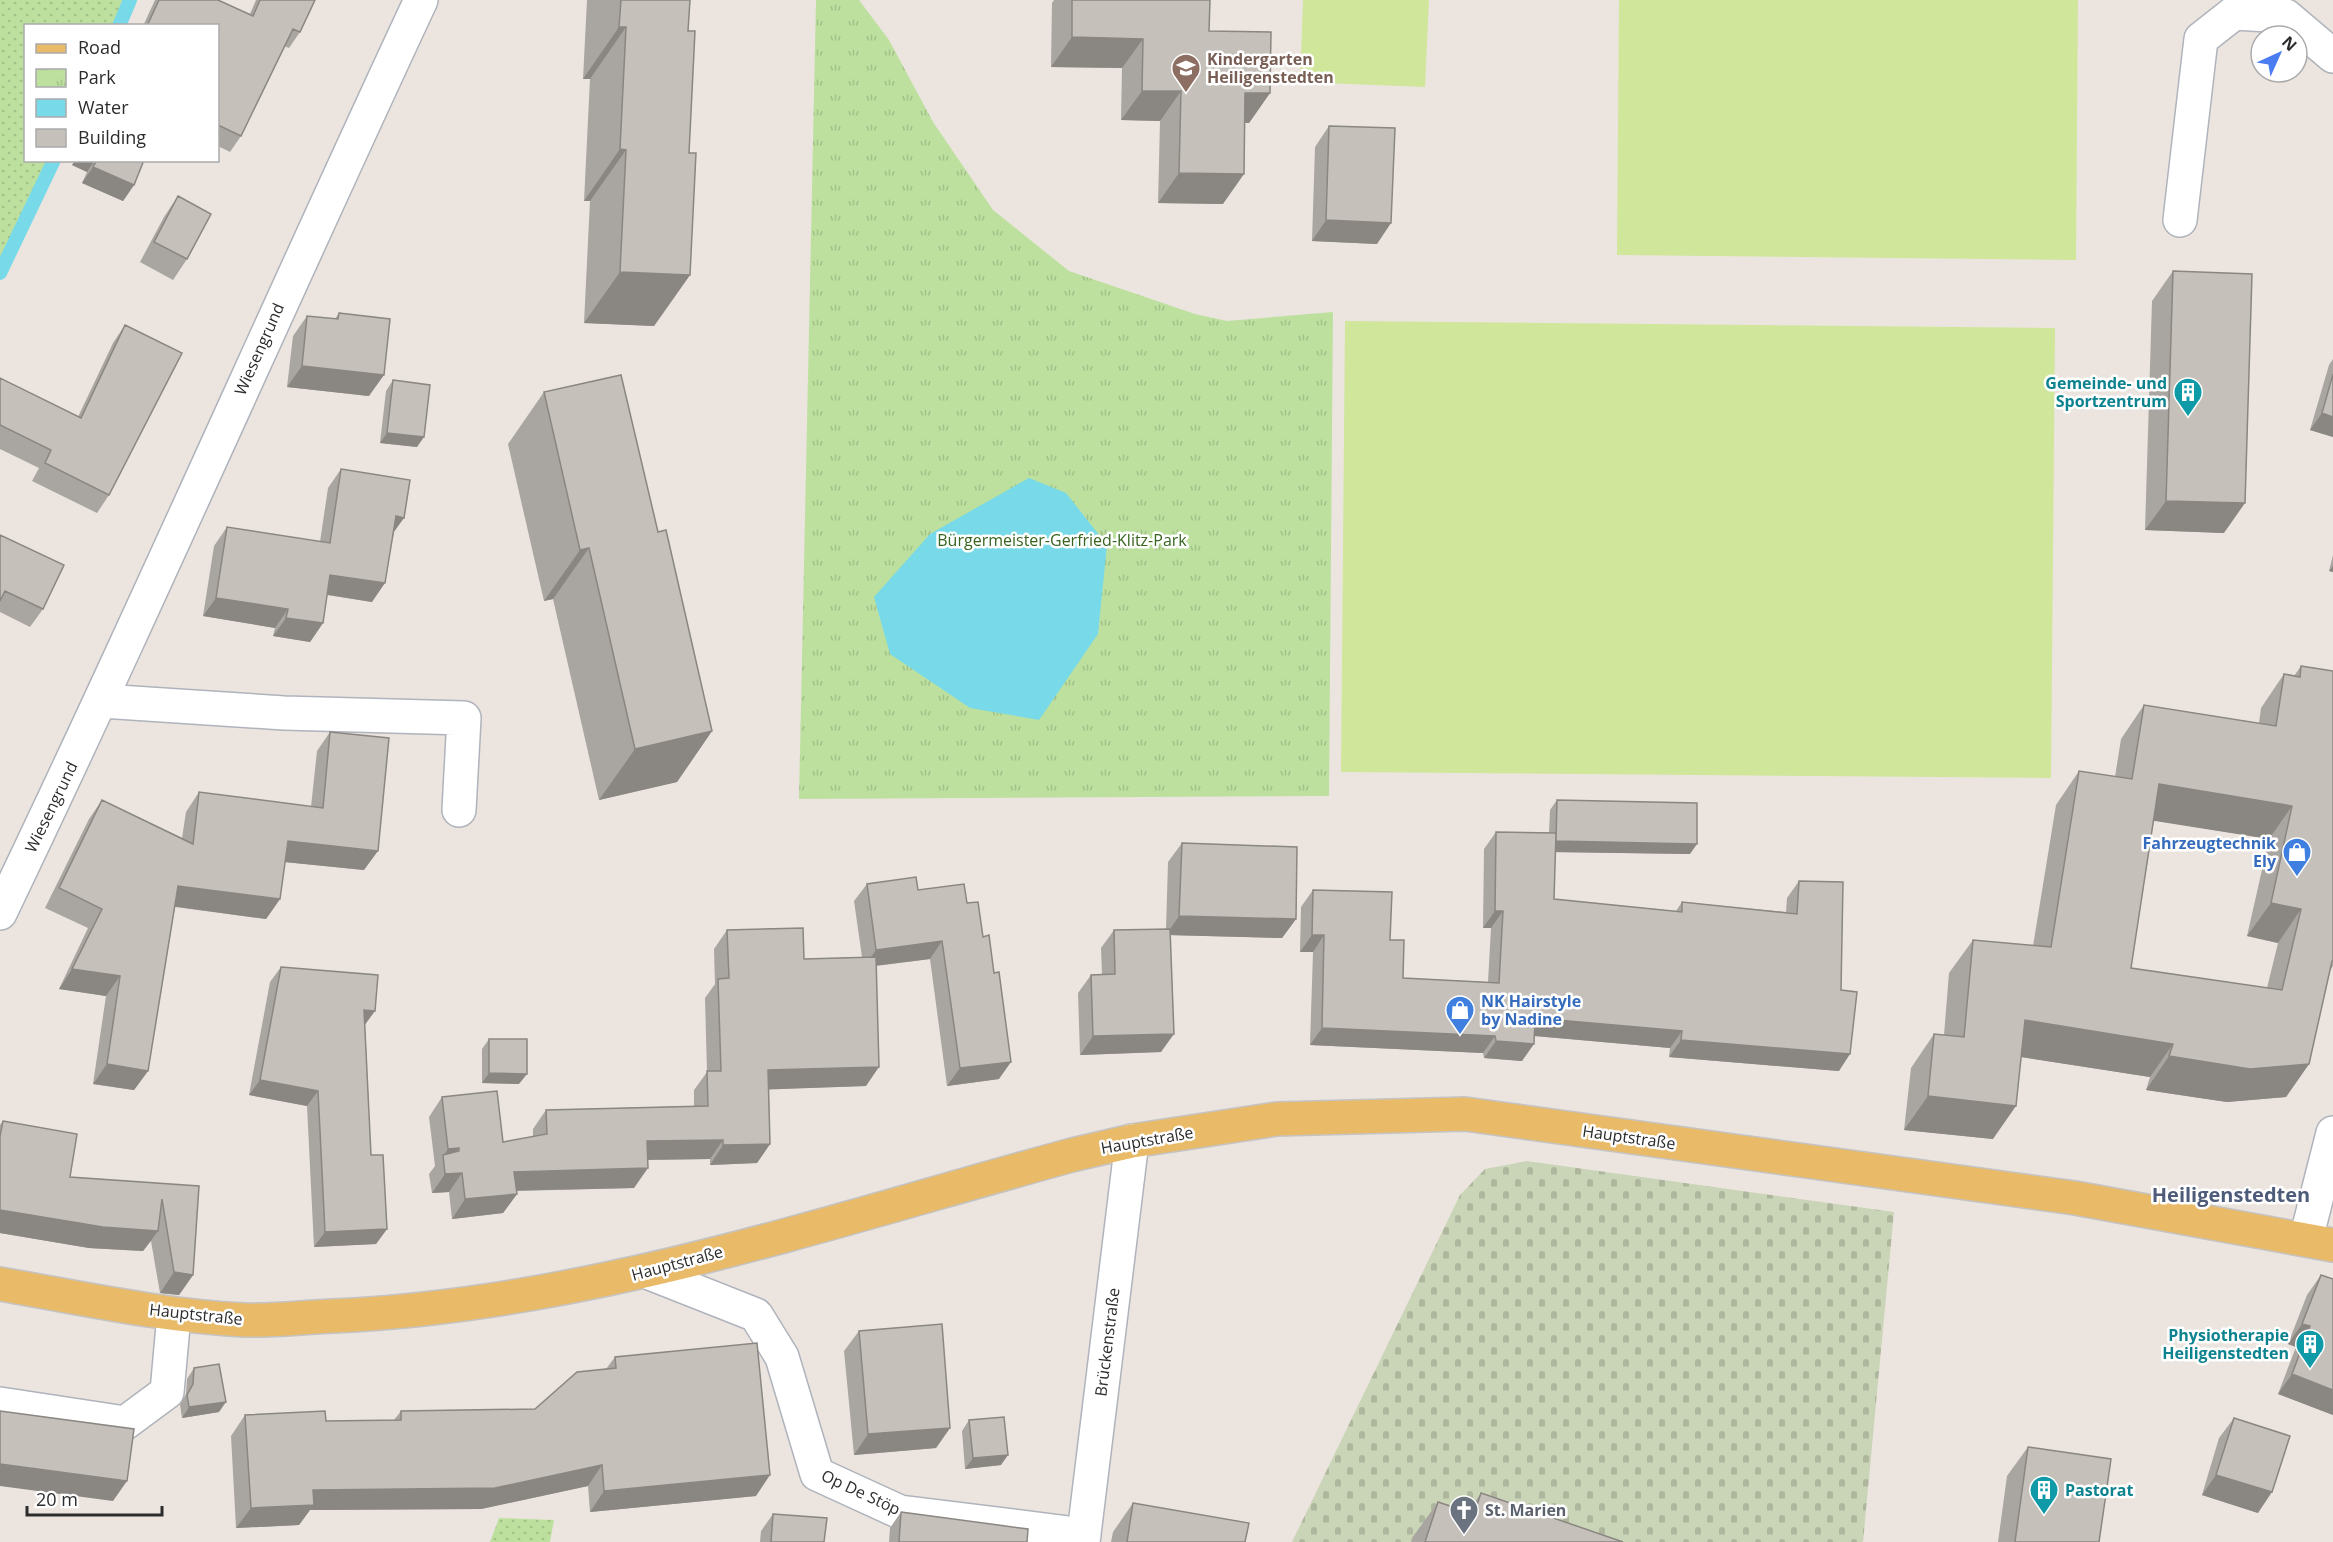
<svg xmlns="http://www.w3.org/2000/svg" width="2333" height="1542" viewBox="0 0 2333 1542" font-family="'Open Sans',sans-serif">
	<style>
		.grass { fill: url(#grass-dots) }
		.cemetery { fill: url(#cemetery-stones) }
		.park { fill: url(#park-tufts) }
		.pitch { fill: #d0e69b }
		.water { fill: #78d9e8 }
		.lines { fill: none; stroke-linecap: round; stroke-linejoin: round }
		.stream { stroke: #78d9e8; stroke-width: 14 }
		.minor-casing { stroke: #afb3bb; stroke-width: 36 }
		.major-casing { stroke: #c4c4c4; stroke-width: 36 }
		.minor { stroke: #fff; stroke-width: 33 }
		.major { stroke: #e9ba68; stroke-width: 33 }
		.wall { fill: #a9a5a0; fill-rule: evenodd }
		.shaded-wall { fill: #8a8682 }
		.building { fill: #c5c0ba; stroke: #8a8682; stroke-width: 1.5; fill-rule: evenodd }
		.labels { text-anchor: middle; stroke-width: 5; stroke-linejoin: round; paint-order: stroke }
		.education-label { font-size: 16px; font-weight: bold; fill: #785e54; stroke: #fff; text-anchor: start }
		.street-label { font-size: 16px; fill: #2c2c2c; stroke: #fff }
		.culture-label { font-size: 16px; font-weight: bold; fill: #0d838f; stroke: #fff; text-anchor: end }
		.park-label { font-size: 16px; fill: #37651f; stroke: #fff }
		.shop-label { font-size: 16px; font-weight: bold; fill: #366cbe; stroke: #fff; text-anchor: end }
		.worship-label { font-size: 16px; font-weight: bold; fill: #5b616d; stroke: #fff; text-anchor: start }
		.quarter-label { font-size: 20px; font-weight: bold; fill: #4e5c7a; stroke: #fff }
	</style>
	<defs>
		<pattern id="grass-dots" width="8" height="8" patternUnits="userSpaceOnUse" patternTransform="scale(1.5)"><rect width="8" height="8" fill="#bde09f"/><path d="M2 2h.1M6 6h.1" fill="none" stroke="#a3c089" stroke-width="1.8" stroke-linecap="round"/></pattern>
		<pattern id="cemetery-stones" width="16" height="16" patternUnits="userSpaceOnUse" patternTransform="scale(1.5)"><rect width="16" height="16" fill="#cad5b7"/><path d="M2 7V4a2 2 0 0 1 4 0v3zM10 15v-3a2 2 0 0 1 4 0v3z" fill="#aeb79e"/></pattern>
		<pattern id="park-tufts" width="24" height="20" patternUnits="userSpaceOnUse" patternTransform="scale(1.5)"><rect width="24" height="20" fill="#bde09f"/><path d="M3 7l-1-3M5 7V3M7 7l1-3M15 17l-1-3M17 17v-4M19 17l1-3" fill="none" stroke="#a3c089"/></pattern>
	</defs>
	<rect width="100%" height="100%" fill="#ece5df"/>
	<path class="grass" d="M0,0h125l-11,25 -88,1v134l23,1 -49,102z
		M499,1518l55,2 -4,22h-60z"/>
	<path class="cemetery" d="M1527,1161l367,51 -31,330h-571l168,-347 25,-26z"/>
	<path class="park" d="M816,0h43l30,40 44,82 60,88 76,61 126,43 32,7 106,-9 -4,484 -530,3z"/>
	<path class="pitch" d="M1303,0h126l-4,87 -125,-5z
		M1619,0h459l-2,260 -459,-5z
		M1345,321l710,7 -4,450 -710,-6z"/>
	<path class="water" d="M1029,478l37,15 41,52 -9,89 -59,86 -69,-12 -80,-54 -16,-57 56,-63z"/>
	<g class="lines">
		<path class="stream" d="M119,26l11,-26
			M0,273l54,-113"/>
		<g class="minor-casing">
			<path id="minor" d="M2180,220l21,-181 33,-26 52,3 47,40
				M102,701l182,12 180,5 -5,92
				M0,913c145,-302 279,-609 421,-913
				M2306,1239l27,-106
				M647,1272l109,43 26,42 35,117 83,38 184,23
				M0,1404l125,19 42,-31 7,-77
				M1083,1542l49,-401"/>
		</g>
		<g class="major-casing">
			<path id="major" d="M0,1284c81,14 162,32 245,36 29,1 59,-3 88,-4 253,-11 496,-95 739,-161l60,-14 145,-22 188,-5 610,84 258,47"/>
		</g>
		<use href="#minor" class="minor"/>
		<use href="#major" class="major"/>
	</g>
	<path class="wall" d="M155,0h63l32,14 6,-14h59l-15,32 -11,16 -5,-2 -43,90 -11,16 -12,-6v-120h-75z
		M587,0h103l-2,31 2,244 -36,51 -70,-3 6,-122h-6l6,-122h-7z
		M1054,0h156l-1,31 61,62 -21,30h-5l-21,81 -65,-1 2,-82 -39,-1 1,-52 -71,-1 1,-64z
		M1329,126l48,118 -65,-3 3,-94z
		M75,160h69l-10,25 -11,16 -41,-18 5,-11 -15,-7z
		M178,196l9,63 -14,21 -33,-18 24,-45z
		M2173,271l51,262 -79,-3 7,-229z
		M339,313l30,83 -82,-9 6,-51 14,-20 28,3z
		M125,325l-16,170 -12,18 -65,-32 7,-13 -39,-19v-71l78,39 35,-74z
		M2333,359v78l-23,-7 19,-65z
		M393,380l24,67 -37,-4 6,-52z
		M544,392l114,140 54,199 -35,51 -78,18 -46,-201 -9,2 -36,-157z
		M341,469l53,64 -22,69 -45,-7 -4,28 -13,19 -37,-6 2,-8 -72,-12 11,-70 13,-19 93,15 8,-54z
		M0,535l43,74 -13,18 -30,-15z
		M2333,555v17l-4,-1z
		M2301,666l32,300 -3,5 -21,93 -23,33 -59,5 -81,-12 4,-13 -129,-20 -28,82 -89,-9 7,-62 23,-34 10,1 5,-62 24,-33 60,6 23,-141 23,-34 36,6 6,-38 23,-34 115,18 2,-15 23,-34 10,2zM2154,820l115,19 -22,97 31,7 -11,45 -136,-20z
		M330,732l34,138 -79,-8 -5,37 -14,20 -91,-12 -27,164 -14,19 -41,-6 13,-88 -47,-7 29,-61 -43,-20 44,-89 13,-19 80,38 4,-26 13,-20 112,15 6,-56z
		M1557,800l133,54 -135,-2 -1,47 122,12 6,-9 104,10 1,-14 12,-17 40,190 -170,-14 1,-9 -136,-12 -12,25 -38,-3 -1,-5 -173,-8 3,-93h-13l1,-45 12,-17 77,50 13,38 85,4 3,-54h-8l1,-79 12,-17 53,1 1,-23z
		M1182,843l114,76 -14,19 -111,-3 -10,117 -81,3 -2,-62 13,-18 11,-1 -1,-26 13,-18 52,-1 2,-67z
		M867,884l51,6 49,13 32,176 -52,7 -17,-127 -54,7 -10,120 -97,3 1,55 -13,19 -47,2v-6l-62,1 -14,28 -118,3 1,3 -14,19 -51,6 -3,-27 -17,1 -3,-19 6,-8 -6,-49 13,-20 61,45 30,-5v-8l13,-19 148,-4v-16l13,-18 -2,-74 10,-14 -1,-35 13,-19 77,29 58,-2 -8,-56z
		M281,967l84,59 6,129 16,74 -11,15 -62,3 -7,-141 -58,-11 21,-113z
		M489,1039l30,45 -37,-1v-34z
		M3,1121l67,56 129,9 -6,89 -14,20 -19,-2 -9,-52 -8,10 -54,-3 -89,-15v-108z
		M2321,1275l12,4v136l-55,-21 18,-47 -8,-3 19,-49z
		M859,1331l91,97 -14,20 -82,7 -10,-104z
		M615,1357l141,139 -166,16 -2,-26 -107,23 -171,1 -11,15 -63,3 -5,-92 14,-21 81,6 68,-1 7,-9 134,-2 71,-40z
		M194,1368l25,44 -37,6 -2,-13 6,-11 1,-15z
		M2234,1418l24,95 -56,-18 17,-57z
		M969,1420l32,45 -36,4 -3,-38z
		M2028,1447l71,95h-101l9,-66z
		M1481,1493l142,49h-212l1,-4 26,-36 30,10z
		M1133,1503l112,39h-134l2,-10z
		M901,1512l126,30h-138l1,-14z
		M773,1514l51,28h-64l1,-11z"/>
	<path class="shaded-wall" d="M619,27h7l-36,52h-7z
		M1072,37l71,2 -21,29 -71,-1z
		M1142,91h39l-21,30 -39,-1z
		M1245,93h25l-21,30 -25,-1z
		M620,149l6,1 -36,51h-6z
		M76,160h19l-8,12 -15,-7z
		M93,167l41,18 -11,16 -41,-18z
		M1179,173l65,1 -21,30 -65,-1z
		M1326,220l65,3 -14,21 -65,-3z
		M620,272l70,3 -36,51 -70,-3z
		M302,366l82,9 -15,21 -82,-9z
		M2322,413l11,4v20l-23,-7z
		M387,433l37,4 -7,10 -37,-4z
		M2166,501l79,2 -21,30 -79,-3z
		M396,516l8,2 -13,18z
		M589,548l-36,51 -9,2 36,-51z
		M2333,566v6l-4,-1z
		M330,575l55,8 -13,19 -55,-9z
		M216,598l72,11 -13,19 -72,-12z
		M286,618l37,5 -13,19 -37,-6z
		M712,731l-35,51 -78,18 36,-51z
		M2159,784l133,22 -23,33 -133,-21z
		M288,841l90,10 -14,19 -90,-9z
		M1556,841l141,3 -7,10 -141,-2z
		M178,886l102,13 -14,20 -102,-14z
		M2271,903l30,6 -23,34 -31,-7z
		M1495,911h8l-12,17h-8z
		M1179,916l117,3 -14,19 -116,-3z
		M1312,935h12l-11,17h-13z
		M942,941l-12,18 -66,8 12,-17z
		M72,969l48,7 -14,20 -47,-7z
		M364,1010l11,1 -11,15z
		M1535,1018l147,13 -12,17 -147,-13z
		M2025,1020l148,24 -23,33 -148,-23z
		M1322,1028l173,8 -12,17 -173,-8z
		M1174,1034l-13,18 -81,3 13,-19z
		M1681,1040l169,14 -11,17 -170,-14z
		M1496,1041l38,3 -12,17 -38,-3z
		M2169,1056l140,8 -23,33 -59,5 -81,-12z
		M1011,1062l-12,17 -52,7 13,-18z
		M107,1064l41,7 -14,19 -41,-6z
		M879,1067l-13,19 -111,4 13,-20z
		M489,1073l38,1 -8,10 -37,-1z
		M260,1080l58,11 -11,15 -58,-11z
		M1928,1096l88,10 -23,33 -89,-9z
		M723,1140l-13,19 -76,1 13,-19z
		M770,1144l-13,19 -47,2 13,-20z
		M459,1148l-14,19 -2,-11 5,-7z
		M648,1168l-14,20 -133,3 13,-19z
		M462,1173l-13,19 -17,1 13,-19z
		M517,1194l-14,19 -51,6 13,-20z
		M0,1210l158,21 -15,20 -54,-3 -89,-15z
		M387,1229l-11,15 -62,3 11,-15z
		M174,1272l19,3 -14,20 -19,-2z
		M2302,1324l8,2 -14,21 -8,-3z
		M2292,1374l41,16v25l-55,-21z
		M226,1402l-7,10 -37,6 7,-11z
		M950,1428l-14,20 -82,7 14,-21z
		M1008,1455l-7,10 -36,4 8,-11z
		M0,1464l127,17 -14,20 -113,-15z
		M602,1465l-14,21 -107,23 -171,1 -11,15 -63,3 15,-20 62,-18z
		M770,1475l-14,21 -166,16 14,-21z
		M2216,1475l56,17 -14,21 -56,-18z"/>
	<path class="building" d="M159,0h59l35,16 7,-16h55l-15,32 -7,-3 -52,107 -23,-11v-99h-71z
		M621,0h69l-2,31h7l-6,122h7l-6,122 -70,-3 6,-122 -6,-1 6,-122h-7z
		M1072,0h138l-1,31 62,1 -1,61h-25l-1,81 -65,-1 2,-82h-39l1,-52 -71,-2z
		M1329,126l66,2 -4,95 -65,-3z
		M97,160h47l-10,25 -41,-18z
		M178,196l33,18 -24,45 -33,-17z
		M2173,271l79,3 -7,229 -79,-2z
		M339,313l51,6 -6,56 -82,-9 5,-50 31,3z
		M125,325l57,28 -73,142 -64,-32 6,-13 -51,-25v-47l81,40z
		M2333,374v43l-11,-4z
		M621,375l37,157 8,-2 46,201 -77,18 -46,-201 -9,2 -36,-158z
		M393,380l37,5 -6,52 -37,-4z
		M341,469l69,11 -6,38 -8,-2 -11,67 -55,-8 -7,48 -37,-5 2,-9 -72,-11 11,-71 103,16z
		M0,535l64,30 -21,44 -38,-18 -5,10z
		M2301,666l32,5v290h-1l-23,103 -59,5 -81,-13 4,-12 -148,-24 -9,86 -88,-10 6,-62 30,3 9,-97 78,7 28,-176 53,8 12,-74 132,21 8,-52 16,3zM2159,784l133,22 -21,97 30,6 -19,81 -151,-22z
		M330,732l59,6 -11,113 -90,-10 -8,58 -102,-13 -30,185 -41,-7 13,-88 -48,-7 30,-60 -43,-21 43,-88 91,44 6,-52 124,16z
		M1557,800l140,3v41l-141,-3z
		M1496,832l60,1 -2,66 128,13v-10l115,12 2,-33 44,1 -2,108 16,2 -7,62 -169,-14 1,-9 -147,-13 -1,26 -38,-3 -1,-5 -173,-8 2,-93h-12l1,-45 79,2 -2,48h14l-1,38 96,5 4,-72h-8z
		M1182,843l115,4 -1,72 -117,-3z
		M916,877l2,13 46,-6 3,19 11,-1 5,35 6,-2 5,38 5,-1 12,90 -51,6 -18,-127 -66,9 -9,-66z
		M803,928l1,31 72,-2 3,110 -111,3 2,74 -47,1v-5l-76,1 1,27 -134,4 3,22 -52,5 -3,-26 -17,1 -2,-19 16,-4v-3l-11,1 -6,-52 55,-6 6,51 44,-8 -1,-24 162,-4 -1,-35h14l-3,-92 11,-1 -2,-48z
		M1170,929l4,105 -81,2 -2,-61 24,-1 -1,-44z
		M281,967l97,8 -3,36 -11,-1 7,145h12l4,74 -62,3 -7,-141 -58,-11z
		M489,1039h38v35l-38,-1z
		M3,1121l74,13 -7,43 129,9 -6,89 -19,-3 -12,-73 -4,32 -55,-4 -103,-17v-74z
		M2321,1275l12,4v111l-41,-16 18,-48 -8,-2z
		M942,1324l8,104 -82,6 -9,-103z
		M757,1343l13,132 -166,16 -2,-26 -107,23 -182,2 1,15 -63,3 -6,-93 80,-4 1,10 75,-1v-9l134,-2 42,-37 39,-4 -1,-11z
		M219,1364l7,38 -37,5 -2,-12 6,-11 1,-16z
		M0,1411l134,18 -7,52 -127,-17z
		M1004,1417l4,38 -35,3 -4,-38z
		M2234,1418l56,18 -18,56 -56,-17z
		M2028,1447l83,12 -12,83h-84z
		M1481,1493l142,49h-198l13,-40 36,12z
		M1133,1503l116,20 -4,19h-118z
		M901,1512l127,17 -1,13h-128z
		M773,1514l54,4 -3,24h-53z"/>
	<defs>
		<g id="school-pin" transform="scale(1.5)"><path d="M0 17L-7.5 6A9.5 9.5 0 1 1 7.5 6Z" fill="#8d6e63" stroke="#fff"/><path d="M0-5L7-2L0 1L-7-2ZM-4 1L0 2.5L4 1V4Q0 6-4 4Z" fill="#fff"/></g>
		<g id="building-pin" transform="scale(1.5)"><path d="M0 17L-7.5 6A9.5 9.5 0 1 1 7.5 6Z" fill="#0f9aa8" stroke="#fff"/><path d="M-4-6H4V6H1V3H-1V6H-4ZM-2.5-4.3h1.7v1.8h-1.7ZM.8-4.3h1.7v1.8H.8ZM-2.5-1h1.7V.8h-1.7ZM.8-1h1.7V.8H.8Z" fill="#fff"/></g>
		<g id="shop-pin" transform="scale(1.5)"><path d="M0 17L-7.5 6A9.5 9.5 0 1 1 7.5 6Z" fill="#3f7fe0" stroke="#fff"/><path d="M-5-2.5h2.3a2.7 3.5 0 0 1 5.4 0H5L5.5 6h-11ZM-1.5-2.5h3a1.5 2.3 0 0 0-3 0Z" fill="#fff"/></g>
		<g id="church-pin" transform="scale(1.5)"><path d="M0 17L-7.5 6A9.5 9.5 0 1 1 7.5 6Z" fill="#6b7280" stroke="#fff"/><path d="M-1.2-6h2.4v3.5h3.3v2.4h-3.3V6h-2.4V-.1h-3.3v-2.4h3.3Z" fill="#fff"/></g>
	</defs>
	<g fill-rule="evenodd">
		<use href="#school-pin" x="1186" y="68"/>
		<use href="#building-pin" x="2188" y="392"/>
		<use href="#shop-pin" x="2297" y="852"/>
		<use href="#shop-pin" x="1460" y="1010"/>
		<use href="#building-pin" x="2310" y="1344"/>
		<use href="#building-pin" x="2044" y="1490"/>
		<use href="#church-pin" x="1464" y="1510"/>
	</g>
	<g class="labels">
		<g class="education-label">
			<text x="1207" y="65">Kindergarten<tspan x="1207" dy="18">Heiligenstedten</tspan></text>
		</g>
		<g class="street-label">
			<text transform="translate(259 349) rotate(-66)" y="6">Wiesengrund</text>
			<text transform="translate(51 807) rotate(-64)" y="6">Wiesengrund</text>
			<text transform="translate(1629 1137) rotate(8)" y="6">Hauptstraße</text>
			<text transform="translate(1147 1140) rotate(-10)" y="6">Hauptstraße</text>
			<text transform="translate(677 1263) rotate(-15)" y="6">Hauptstraße</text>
			<text transform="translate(196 1314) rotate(6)" y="6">Hauptstraße</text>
			<text transform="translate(1107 1342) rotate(-83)" y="6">Brückenstraße</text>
			<text transform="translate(861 1492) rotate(25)" y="6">Op De Stöp</text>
		</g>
		<g class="culture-label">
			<text x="2167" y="389">Gemeinde- und<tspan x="2167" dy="18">Sportzentrum</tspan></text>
			<text x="2289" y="1341">Physiotherapie<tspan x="2289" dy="18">Heiligenstedten</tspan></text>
			<text x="2065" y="1496" text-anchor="start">Pastorat</text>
		</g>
		<g class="park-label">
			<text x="1062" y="546">Bürgermeister-Gerfried-Klitz-Park</text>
		</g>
		<g class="shop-label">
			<text x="2276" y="849">Fahrzeugtechnik<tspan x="2276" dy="18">Ely</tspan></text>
			<text x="1481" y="1007" text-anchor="start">NK Hairstyle<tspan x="1481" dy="18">by Nadine</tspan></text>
		</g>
		<g class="worship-label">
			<text x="1485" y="1516">St. Marien</text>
		</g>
		<g class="quarter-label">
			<text x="2231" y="1202">Heiligenstedten</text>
		</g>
	</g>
	<rect x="24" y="24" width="195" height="138" fill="#ffffff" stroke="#ababab" stroke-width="1.5"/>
	<rect x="36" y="44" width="30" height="9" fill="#e9ba68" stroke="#ababab" stroke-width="1.5"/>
	<text x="78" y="54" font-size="18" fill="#2c2c2c">Road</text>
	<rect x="36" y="69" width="30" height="18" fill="url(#park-tufts)" stroke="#ababab" stroke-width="1.5"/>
	<text x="78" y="84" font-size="18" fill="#2c2c2c">Park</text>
	<rect x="36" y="99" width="30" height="18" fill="#78d9e8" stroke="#ababab" stroke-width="1.5"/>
	<text x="78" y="114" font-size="18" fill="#2c2c2c">Water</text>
	<rect x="36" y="129" width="30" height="18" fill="#c5c0ba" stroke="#ababab" stroke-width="1.5"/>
	<text x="78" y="144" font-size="18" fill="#2c2c2c">Building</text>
	<g transform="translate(2279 54) rotate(45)"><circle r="28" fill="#ffffff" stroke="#ababab" stroke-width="1.5"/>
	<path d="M0-4.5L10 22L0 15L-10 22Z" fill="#497df0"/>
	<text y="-9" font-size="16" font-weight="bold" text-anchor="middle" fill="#2c2c2c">N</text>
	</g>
	<path d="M27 1506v9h135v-9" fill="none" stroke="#2c2c2c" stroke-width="3"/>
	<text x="36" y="1506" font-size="18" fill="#2c2c2c" stroke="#ffffff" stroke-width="4.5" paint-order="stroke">20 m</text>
</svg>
